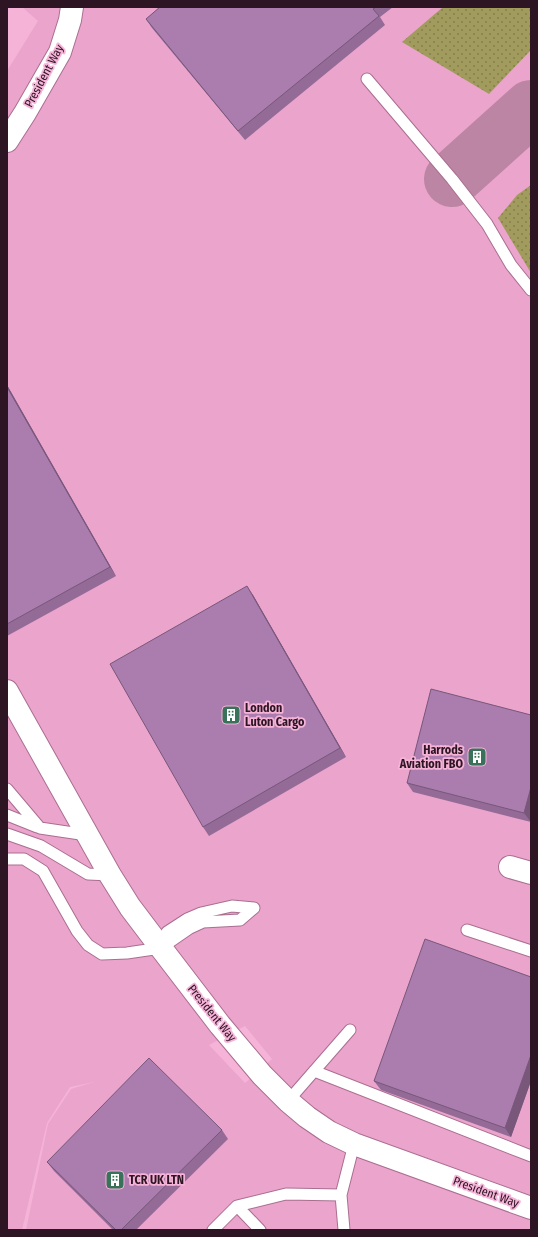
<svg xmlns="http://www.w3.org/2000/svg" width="538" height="1237" viewBox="0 0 538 1237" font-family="'Fira Sans Condensed',sans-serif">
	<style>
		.built { fill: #eba4cc; fill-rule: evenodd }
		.green { fill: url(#green-dots) }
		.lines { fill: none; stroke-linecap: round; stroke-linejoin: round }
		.taxiway { stroke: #bc85a4; stroke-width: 56 }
		.lane-casing { stroke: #aa6e90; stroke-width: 13 }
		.street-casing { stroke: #aa6e90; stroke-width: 24 }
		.lane { stroke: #fff; stroke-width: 11 }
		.street { stroke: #fff; stroke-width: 22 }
		.wall { fill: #936b96 }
		.shaded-wall { fill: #78577a }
		.building { fill: #ab7cae; stroke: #78577a }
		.labels { text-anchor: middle; stroke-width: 3.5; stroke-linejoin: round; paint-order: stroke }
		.street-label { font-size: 12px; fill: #2d1523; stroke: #f6b3d8 }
		.poi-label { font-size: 12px; font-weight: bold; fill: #2d1523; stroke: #f6b3d8; text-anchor: start }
	</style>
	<defs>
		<pattern id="green-dots" width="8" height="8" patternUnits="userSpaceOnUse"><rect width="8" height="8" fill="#a19c5d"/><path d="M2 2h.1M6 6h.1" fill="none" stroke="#847e4c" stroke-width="1.8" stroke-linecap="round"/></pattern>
	</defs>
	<rect width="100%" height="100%" fill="#f6b3d8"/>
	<path class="built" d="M22,7h509v1223h-505l22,-106 23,-35 23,-7 -24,5 -23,36 -25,107h-15v-1159l31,-50zM245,1026l27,33 -27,24 -36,-38z"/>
	<path class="green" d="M443,7h88v43l-42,44 -87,-52z
		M531,185v88l-33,-55 19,-23z"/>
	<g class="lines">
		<path class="taxiway" d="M452,179l79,-71"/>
		<g class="lane-casing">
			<path id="lane" d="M367,79l85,100 35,45 24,41 20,25
				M7,789l33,39 47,7
				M7,815l30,12
				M7,834l34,12 47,28 22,1
				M7,859h17l19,12 34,60 11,14 14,9 25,-1 34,-5 29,-20 13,-6 37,-2 14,-12
				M467,930l64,21
				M161,948l6,-16 20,-13 14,-6 31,-7 22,2
				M314,1071l217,85
				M288,1101l62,-71
				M237,1206l23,24
				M213,1230l24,-24 49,-12 55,1
				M344,1230l-3,-35 13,-51"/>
		</g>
		<g class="street-casing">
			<path id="street" d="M7,141l18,-28 35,-61 10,-32 2,-13
				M7,691l103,184 20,32 31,41 59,77 42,50 26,26 19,16 22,15 25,12 177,64
				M510,867l21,6"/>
		</g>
		<use href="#lane" class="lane"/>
		<use href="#street" class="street"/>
	</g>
	<path class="wall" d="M160,7h233l-13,10 5,8 -140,115 -93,-112 -6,-9z
		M7,385l109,191 -109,60z
		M253,595l93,162 -137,79 -6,-9z
		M531,715v107l-118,-30 -6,-9z
		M531,977v104l-20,56 -130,-47 -7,-9z
		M222,1130l6,9 -92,91h-23l-59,-59 -7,-9z"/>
	<path class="shaded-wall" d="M7,385l109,191 -6,-9 -103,-180z
		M247,586l6,9 93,162 -6,-9z
		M531,787v35l-7,-9z
		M531,1055v26l-20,56 -6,-9z"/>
	<path class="building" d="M160,7h216l-3,2 6,7 -141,115 -92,-112z
		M7,387l103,180 -103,57z
		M247,586l93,162 -137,79 -93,-163z
		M431,689l100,26v72l-7,26 -117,-30z
		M425,939l106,38v78l-26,73 -131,-47z
		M149,1058l73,72 -101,100h-5l-69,-68z"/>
	<defs>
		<g id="building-square" transform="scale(1)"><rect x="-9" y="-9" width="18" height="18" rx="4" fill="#38725a" stroke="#f6b3d8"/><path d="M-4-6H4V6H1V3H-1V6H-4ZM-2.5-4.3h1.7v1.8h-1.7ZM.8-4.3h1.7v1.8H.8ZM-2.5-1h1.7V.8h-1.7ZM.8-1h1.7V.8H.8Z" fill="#fff"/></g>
	</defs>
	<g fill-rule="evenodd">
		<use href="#building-square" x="231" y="715"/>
		<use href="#building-square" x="477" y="757"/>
		<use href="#building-square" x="115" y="1180"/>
	</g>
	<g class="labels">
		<g class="street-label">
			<text transform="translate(44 76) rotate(-62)" y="4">President Way</text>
			<text transform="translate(212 1013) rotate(51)" y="4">President Way</text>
			<text transform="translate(486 1192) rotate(20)" y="4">President Way</text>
		</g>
		<g class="poi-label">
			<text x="245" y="712">London<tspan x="245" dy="14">Luton Cargo</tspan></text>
			<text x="463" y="754" text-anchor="end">Harrods<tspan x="463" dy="14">Aviation FBO</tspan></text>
			<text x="129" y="1184">TCR UK LTN</text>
		</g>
	</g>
	<rect width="538" height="1237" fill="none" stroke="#2d1523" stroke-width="16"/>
</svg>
